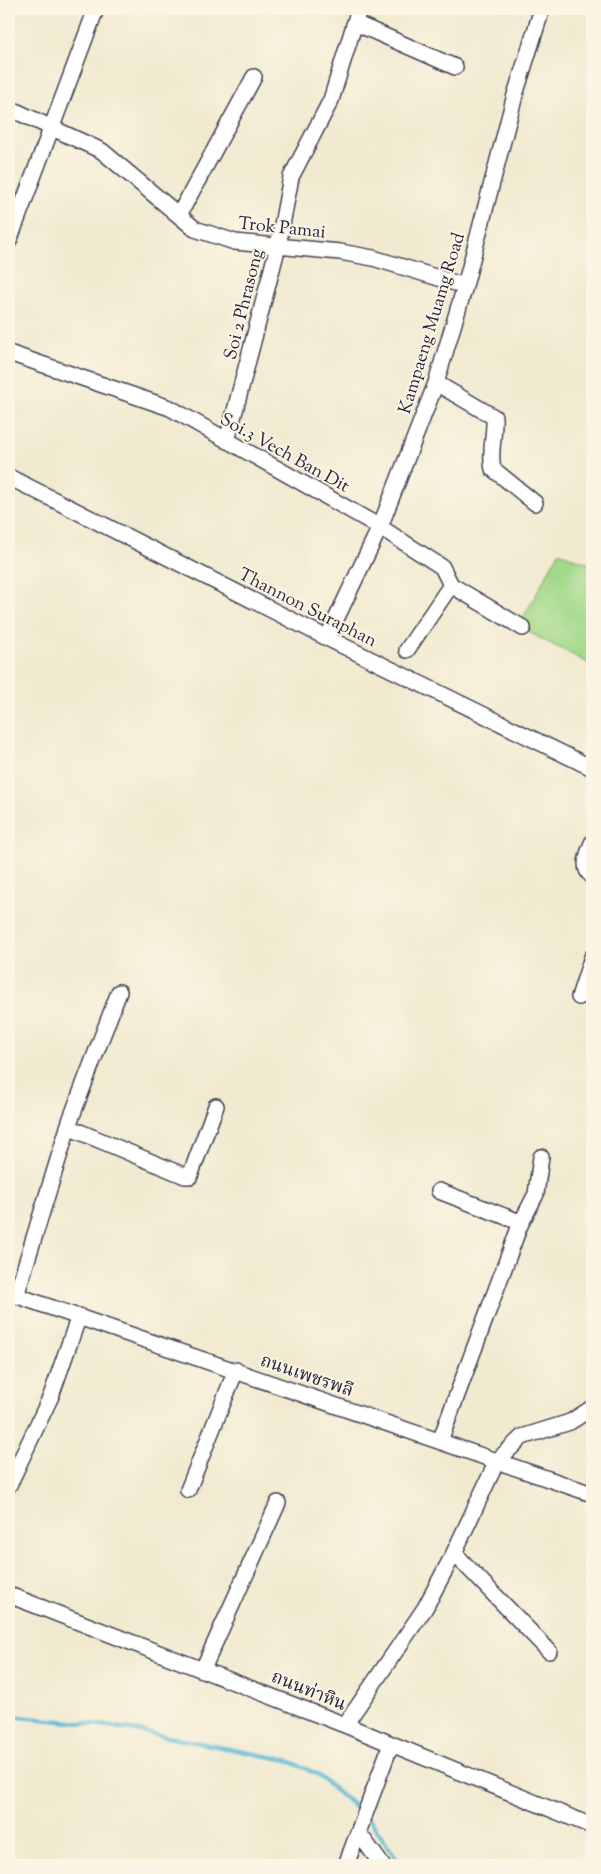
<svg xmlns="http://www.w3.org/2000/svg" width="601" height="1874" viewBox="0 0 601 1874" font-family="'Sorts Mill Goudy','Noto Serif Thai',serif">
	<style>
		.green { fill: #a2d989; stroke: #627e62 }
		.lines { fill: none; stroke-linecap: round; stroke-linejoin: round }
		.stream { stroke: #56b8d5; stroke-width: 4.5 }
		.minor-casing { stroke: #414051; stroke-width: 18 }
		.minor { stroke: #fff; stroke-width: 15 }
		.labels { text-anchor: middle; stroke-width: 4; stroke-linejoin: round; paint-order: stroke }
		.street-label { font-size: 18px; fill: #22223b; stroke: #fcf5e5 }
	</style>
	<rect width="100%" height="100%" fill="#fcf5e5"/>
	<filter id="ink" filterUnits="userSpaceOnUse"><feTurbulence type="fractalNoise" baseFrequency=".02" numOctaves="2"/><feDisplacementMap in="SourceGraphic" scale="10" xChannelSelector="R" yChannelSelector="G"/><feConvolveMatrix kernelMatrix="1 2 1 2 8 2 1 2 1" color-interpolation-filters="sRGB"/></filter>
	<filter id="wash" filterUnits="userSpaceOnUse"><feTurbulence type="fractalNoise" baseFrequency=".0096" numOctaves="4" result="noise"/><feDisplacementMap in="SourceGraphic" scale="20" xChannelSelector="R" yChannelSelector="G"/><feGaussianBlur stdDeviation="1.12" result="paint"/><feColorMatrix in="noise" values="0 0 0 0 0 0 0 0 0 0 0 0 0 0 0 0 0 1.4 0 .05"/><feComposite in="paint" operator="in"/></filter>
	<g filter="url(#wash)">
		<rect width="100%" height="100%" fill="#f1ead0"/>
		<path class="green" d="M559,552l33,13v100l-62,-32 -7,-15z"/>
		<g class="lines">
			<path class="stream" d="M9,1716l102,10 176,34 30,14 53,46 31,45"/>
		</g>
	</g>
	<g filter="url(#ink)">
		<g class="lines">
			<g class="minor-casing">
				<path id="minor" d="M355,23l100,44
					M9,108l93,43 93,78 40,13 105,10 33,6 92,28
					M179,215l75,-138
					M9,241l87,-232
					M9,353l161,55 210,119 62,40 9,18 -44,65
					M436,383l58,34c1,18 -5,36 -1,52l42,34
					M227,441l51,-195 13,-69 40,-77 28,-91
					M9,477l318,161 265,130
					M451,585l72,43
					M327,638l53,-111 56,-144 29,-97 50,-191 27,-86
					M592,843c-4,11 -11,25 0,33
					M579,997l13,-40
					M68,1127l117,49h5l26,-70
					M439,1191l78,30 3,4 -80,216
					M520,1225l16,-31 5,-37
					M9,1293l583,201
					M16,1296l54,-175 49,-129
					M9,1485l42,-89 28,-80
					M188,1490l48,-120
					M454,1553l95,98
					M9,1595l336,130 247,101
					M203,1669l75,-166
					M345,1725l80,-117 29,-55 43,-92 25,-24 48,-15 22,-14
					M358,1832l24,33
					M346,1865l45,-121"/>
			</g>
			<use href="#minor" class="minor"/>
		</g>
	</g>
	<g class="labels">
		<g class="street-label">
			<text transform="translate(282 227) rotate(6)" y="6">Trok Pamai</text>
			<text transform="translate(243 304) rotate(-76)" y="6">Soi 2 Phrasong</text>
			<text transform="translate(431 323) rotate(-73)" y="6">Kampaeng Muamg Road</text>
			<text transform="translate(285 452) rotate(29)" y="6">Soi.3 Vech Ban Dit</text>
			<text transform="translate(308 607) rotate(27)" y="6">Thannon Suraphan</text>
			<text transform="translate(307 1375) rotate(19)" y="6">ถนนเพชรพลี</text>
			<text transform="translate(309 1690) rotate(22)" y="6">ถนนท่าหิน</text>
		</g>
	</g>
	<rect width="601" height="1874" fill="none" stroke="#fcf5e5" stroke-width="30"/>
</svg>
